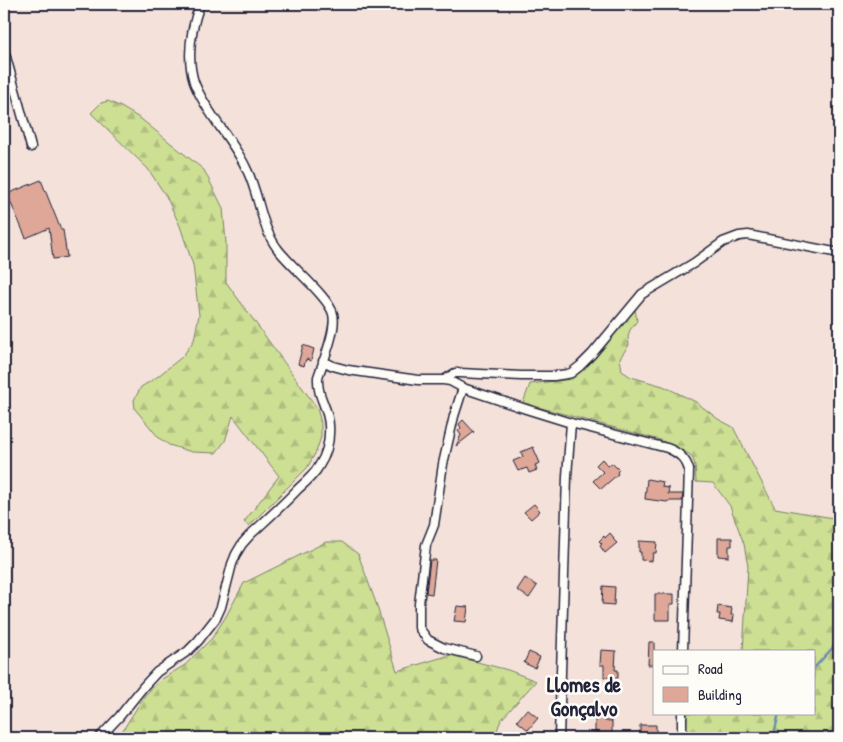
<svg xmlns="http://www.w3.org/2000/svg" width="843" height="742" viewBox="0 0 843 742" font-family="'Patrick Hand',sans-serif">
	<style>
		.forest { fill: url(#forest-firs); stroke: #788067 }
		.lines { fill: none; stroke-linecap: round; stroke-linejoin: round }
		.stream { stroke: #6d8db0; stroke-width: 2.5 }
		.building { fill: #dea797; stroke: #22223b }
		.minor-casing { stroke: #22223b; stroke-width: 11 }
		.minor { stroke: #fdfcf7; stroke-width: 8 }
		.labels { text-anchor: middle; stroke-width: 5; stroke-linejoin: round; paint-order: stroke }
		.district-label { font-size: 21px; font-weight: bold; fill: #22223b; stroke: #fdfcf7 }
	</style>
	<defs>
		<pattern id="forest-firs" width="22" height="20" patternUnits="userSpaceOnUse" patternTransform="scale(1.25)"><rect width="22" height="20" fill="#cddf93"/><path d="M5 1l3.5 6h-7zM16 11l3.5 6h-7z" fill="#b0bf80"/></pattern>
	</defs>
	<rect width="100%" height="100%" fill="#f4e2da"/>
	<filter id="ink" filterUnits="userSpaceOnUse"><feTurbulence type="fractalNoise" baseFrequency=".02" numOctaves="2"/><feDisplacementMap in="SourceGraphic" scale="10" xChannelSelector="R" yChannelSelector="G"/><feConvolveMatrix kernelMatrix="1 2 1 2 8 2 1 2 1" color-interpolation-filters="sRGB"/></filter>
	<g filter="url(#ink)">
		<path class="forest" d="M108,101l13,6 20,12 63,51 19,38 3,35v39l91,126 4,15v14l-5,15 -9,16 -58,58 -5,-4 35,-46 -46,-60 -8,25 -9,12 -24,-1 -23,-7 -10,-7 -24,-29 -1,-9 7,-13 16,-10 26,-21 11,-16 5,-25 -6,-50 -13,-39 -14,-30 -18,-27 -57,-56 10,-10z
			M635,309l2,12 -7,9 -2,7 1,8 -9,13 2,13 9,6 32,9 33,16 22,17 15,8 42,81 64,11v219h-153l1,-25h127v-62h-71l5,-84 -4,-23 -14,-38 -17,-23 -17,-1c-1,-10 1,-21 -7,-28l-29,-14 -137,-37 7,-19 42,-5 11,-9 27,-30z
			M326,542h16l16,12 18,49 21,68 53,-16 58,15 28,11 -35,39 -7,18h-376l27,-43 17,-16 23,-14 27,-27 13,-20 19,-35z"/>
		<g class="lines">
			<path class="stream" d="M814,668l25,-27
				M773,738l6,-25"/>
		</g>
		<path class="building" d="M41,180l20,50h2l4,27 -14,2 -4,-31 -23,10 -19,-44z
			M303,345l11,4 -3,12 -5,-2 -2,7 -6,-2z
			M463,420l11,12 -18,14 5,-11 -3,-4 3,-3 -2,-4z
			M533,447l7,16 -5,2 2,5 -8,3 -2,-5 -9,3 -5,-10 10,-4 -2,-5z
			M602,459l6,7 4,-3 7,7 -2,2 1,2 -17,15 -8,-8 10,-9 -7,-7z
			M647,479l16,3 -1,5 7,1 -1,6h15l-1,7h-14l-1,1 -22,-3z
			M534,504l6,7 -9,8 -7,-7z
			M610,533l4,5 -1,1 4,4 -12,10 -5,-7 2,-2 -3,-3 5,-5 1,2z
			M718,538h14v8h-3v11l-11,-1z
			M639,541l18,1 -1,11h-3l-1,8 -11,-1v-8h-2z
			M430,560h6l-4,34 -6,-1z
			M525,578l12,8 -8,12 -12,-8z
			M603,586l12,1 -1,18 -12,-1z
			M655,594h19v10h-4v16h-15z
			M457,606l11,1 -2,15 -12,-1z
			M718,606l14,2 -1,7h3l-1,7 -14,-2 1,-6h-3z
			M649,642h5v23h-6z
			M601,650l15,1 -1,19h3v8l-14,-1v-12h-4z
			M529,652l11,5 -5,11 -11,-5z
			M527,709l11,9 -10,12 -11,-9z
			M605,717v4h7v17h-15l1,-6h-3v-14z
			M640,725h16v13h-16z"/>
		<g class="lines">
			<g class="minor-casing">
				<path id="minor" d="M4,50l27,97
					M323,361l10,5 15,4 70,10h26l6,1 13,7 63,21 45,14 96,25c11,4 19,10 22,22l-6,181
					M444,380l11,-7h5l61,3h33l13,-2 4,-1 9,-7 12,-12 50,-60 52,-31 29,-21 16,-6 9,-1 91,18
					M463,388l-9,28 -11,48 -9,61 -8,20 -7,59v24l9,12 16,8 32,8
					M99,738l20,-21 25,-31 13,-14 31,-21 10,-10 18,-23 5,-11 11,-43 4,-10 6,-10 8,-9c16,-15 33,-30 48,-46 8,-7 16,-14 21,-23 8,-12 11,-27 10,-41 -1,-19 -12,-27 -11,-48 5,-15 19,-48 15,-63 -4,-17 -44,-49 -56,-66 -16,-21 -18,-54 -30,-78 -6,-14 -15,-26 -24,-39 -10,-14 -23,-33 -29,-49 -8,-26 -3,-53 6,-78
					M559,738l8,-262 4,-53
					M682,738v-25"/>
			</g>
			<use href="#minor" class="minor"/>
		</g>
	</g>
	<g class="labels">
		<g class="district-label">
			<text x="584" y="692">Llomes de<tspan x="584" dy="24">Gonçalvo</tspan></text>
		</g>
	</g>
	<rect width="843" height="742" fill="none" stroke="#fdfcf7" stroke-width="20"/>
	<rect x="10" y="10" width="823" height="722" fill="none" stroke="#22223b" stroke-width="2" filter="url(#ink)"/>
	<rect x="653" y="650" width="162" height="65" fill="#fdfcf7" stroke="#a5a5ac"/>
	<rect x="663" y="666" width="25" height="8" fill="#fdfcf7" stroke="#a5a5ac"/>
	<text x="698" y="674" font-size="15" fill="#22223b">Road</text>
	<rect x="663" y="687" width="25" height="15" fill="#dea797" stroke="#a5a5ac"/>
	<text x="698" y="700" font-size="15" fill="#22223b">Building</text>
</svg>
